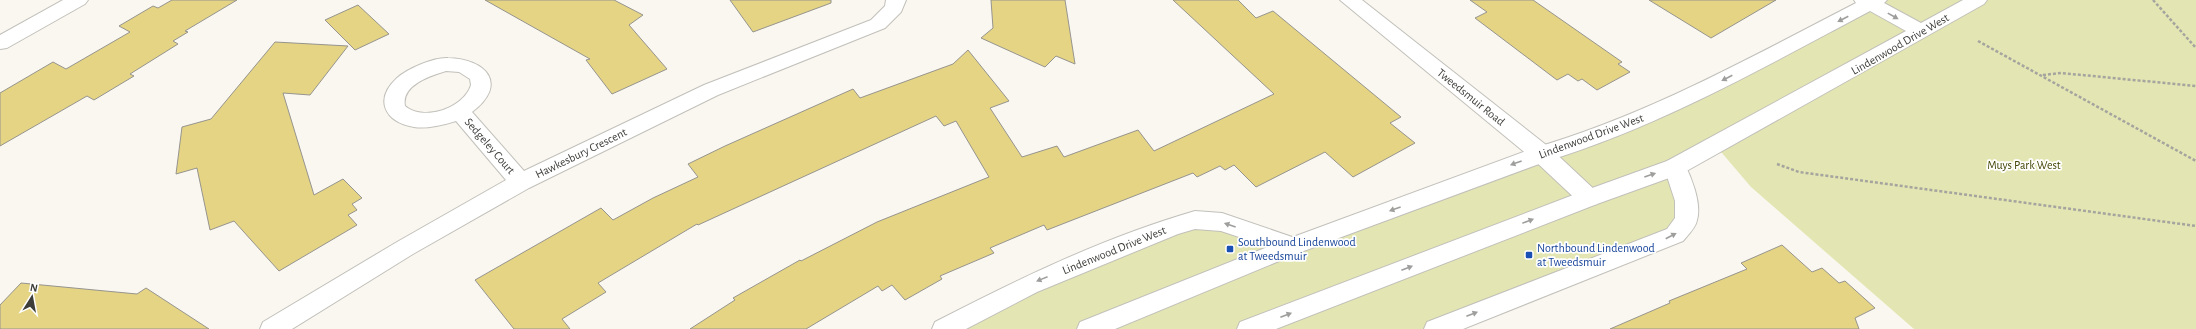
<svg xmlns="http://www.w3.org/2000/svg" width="2196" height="329" viewBox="0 0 2196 329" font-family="'Alegreya Sans',sans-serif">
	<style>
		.green { fill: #e3e6b2 }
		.building { fill: #e5d484; stroke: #96948e }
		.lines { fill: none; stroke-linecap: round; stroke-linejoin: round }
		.street-casing { stroke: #c2c0ba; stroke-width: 2 }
		.secondary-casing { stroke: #c2c0ba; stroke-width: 2 }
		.path { stroke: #a5a49f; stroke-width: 2.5; stroke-dasharray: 3 2; stroke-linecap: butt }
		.street { fill: #fff; fill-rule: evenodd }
		.secondary { fill: #fff; fill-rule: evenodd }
		.oneway { fill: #9e9e9c }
		.transit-dot { fill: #1a4fb4; stroke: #fff; stroke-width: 1.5 }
		.labels { text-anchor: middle; stroke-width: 3.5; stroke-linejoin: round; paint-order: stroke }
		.street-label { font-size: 12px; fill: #3d3d3a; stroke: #fff }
		.park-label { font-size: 12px; fill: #444505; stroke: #fff }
		.transit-label { font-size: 12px; fill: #164399; stroke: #fff; text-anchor: start }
	</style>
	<rect width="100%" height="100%" fill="#f9f7f0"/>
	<path class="green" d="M1864,0h332v329h-282l-163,-142 -35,-41 -41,21 11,34 -11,34 -239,94h-492l251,-109 98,26 387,-144z"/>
	<path class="building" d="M172,0h65l-52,31 3,1 -15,9 5,3 -48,30 4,2 -40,24 -7,-4 -87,50v-53l53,-31 13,7 64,-37 -11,-6 34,-20 5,2z
		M485,0h129l29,15 -14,10 38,44 -55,25 -26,-34 4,-1z
		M730,0h101v3l-78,29z
		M991,0h74l10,64 -19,-8 -11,11 -64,-29 12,-10z
		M1173,0h65l18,18 17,-7 128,106 -11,6 25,20 -62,34 -28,-25 -69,35 -22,-22 -9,5 -5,-4 -23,11 -4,-4 -146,57 -3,-5 -54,23 4,5 -54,23 2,3 -37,21 -13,-15 -10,6 -4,-5 -72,43h-116l45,-29 -2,-2 67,-38 1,1 76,-39 112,-45 -33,-56 -12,5 -8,-10 -238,109 -1,-1 -99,59 8,9 -44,27 8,10h-56l-39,-49 126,-72 12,12 40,-22 45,-21 -10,-13 37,-18 128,-57 7,9 93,-34 15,-14 41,51 -19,7 32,49 35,-11 7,11 74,-27 16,21 120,-57z
		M1470,0h63l89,62 -4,2 12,8 -33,18 -15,-11 -4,2 -10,-7 -11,6 -82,-62 12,-6z
		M1649,0h127l-65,38z
		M358,5l31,29 -34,16 -30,-30z
		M275,42l73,4 -38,49 -27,-2 31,102 29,-16 19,19 -10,6 5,6 -9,5 9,10 -78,46 -45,-50 -24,9 -13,-62 -21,6 6,-47 29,-8z
		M1782,245l30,27 10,-4 17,15 6,-2 30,27 -20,10 4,11h-249l60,-26 -1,-2 78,-32 -6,-6z
		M21,283l116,11 9,-6 63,41h-209v-24z"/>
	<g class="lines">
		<g class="street-casing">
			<path id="street" d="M63,0h25l-3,4 -78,44 -7,1v-14z
				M886,0h20l-5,12 -16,16 -167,67 -189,93 -116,66 -121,75h-32l3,-7 134,-80 109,-62 -50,-59c-13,4 -29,8 -42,6 -30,-5 -40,-28 -17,-49 10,-9 37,-21 51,-20 38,1 61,26 24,54l52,59 180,-86 167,-65 14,-14zM446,71l13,1 11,7 1,6c-7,23 -47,37 -66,21 -4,-21 25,-30 41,-35z
				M1340,0h22l188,148 47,44 3,6 -3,6 -8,2 -8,-2 -47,-44z
				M1675,159l8,2c8,15 19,42 14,59 -1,7 -9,15 -14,21l-220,88h-39l3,-7 240,-93 8,-11v-17l-11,-34 3,-6z
				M1195,211l27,2 79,27 4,6 -4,6 -8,3 -72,-24 -26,-2 -17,5 -141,58 -71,37h-34l3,-7c83,-43 170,-85 260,-111z"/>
		</g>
		<g class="secondary-casing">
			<path id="secondary" d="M1854,0h33l-3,3 37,20 42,-23h24l-3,4 -301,169 -86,31 -321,125h-39l3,-7 341,-130 86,-31 239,-130 -36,-20c-104,55 -207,114 -320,149l-249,92 -186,77h-38l3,-7 205,-82 249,-92c114,-33 217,-91 322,-145z"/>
		</g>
		<path class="path" d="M2153,0l43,48
			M1978,41l218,120
			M2043,75l18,-2 135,13
			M1777,164l22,8 397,54"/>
		<use href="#street" class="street"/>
		<use href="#secondary" class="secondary"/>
	</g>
	<defs><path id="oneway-solid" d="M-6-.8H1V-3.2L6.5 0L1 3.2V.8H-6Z"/></defs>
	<g class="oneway">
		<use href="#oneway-solid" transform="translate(1893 16) rotate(29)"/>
		<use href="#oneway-solid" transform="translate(1843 19) rotate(153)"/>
		<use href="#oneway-solid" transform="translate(1727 78) rotate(153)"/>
		<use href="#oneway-solid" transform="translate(1516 163) rotate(160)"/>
		<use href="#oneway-solid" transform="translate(1650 175) rotate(-19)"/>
		<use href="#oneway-solid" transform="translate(1395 209) rotate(160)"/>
		<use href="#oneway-solid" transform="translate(1528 221) rotate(-21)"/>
		<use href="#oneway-solid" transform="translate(1230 225) rotate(-161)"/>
		<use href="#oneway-solid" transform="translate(1671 236) rotate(-28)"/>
		<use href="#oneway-solid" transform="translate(1407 268) rotate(-21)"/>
		<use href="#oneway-solid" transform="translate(1042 279) rotate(158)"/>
		<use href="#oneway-solid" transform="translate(1472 314) rotate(-21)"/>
		<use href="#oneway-solid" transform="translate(1286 315) rotate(-21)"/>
	</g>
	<g class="transit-dot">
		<rect x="1226" y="245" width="8" height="8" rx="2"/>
		<rect x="1525" y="251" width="8" height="8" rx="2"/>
	</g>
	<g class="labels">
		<g class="street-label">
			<text transform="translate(1900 44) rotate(-30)" y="4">Lindenwood Drive West</text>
			<text transform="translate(1471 97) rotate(39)" y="4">Tweedsmuir Road</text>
			<text transform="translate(1591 136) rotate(-20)" y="4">Lindenwood Drive West</text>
			<text transform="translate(490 146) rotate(49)" y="4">Sedgeley Court</text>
			<text transform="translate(581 153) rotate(-26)" y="4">Hawkesbury Crescent</text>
			<text transform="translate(1114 250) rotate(-22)" y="4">Lindenwood Drive West</text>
		</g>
		<g class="park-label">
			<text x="2024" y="169">Muys Park West</text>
		</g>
		<g class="transit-label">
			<text x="1238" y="246">Southbound Lindenwood<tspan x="1238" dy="14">at Tweedsmuir</tspan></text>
			<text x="1537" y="252">Northbound Lindenwood<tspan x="1537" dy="14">at Tweedsmuir</tspan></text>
		</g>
	</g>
	<g transform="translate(32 297) rotate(11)" stroke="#ffffff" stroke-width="3" paint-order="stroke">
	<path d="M0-3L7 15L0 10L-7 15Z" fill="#3d3d3a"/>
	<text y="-6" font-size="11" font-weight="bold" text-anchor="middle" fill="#3d3d3a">N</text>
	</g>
</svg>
